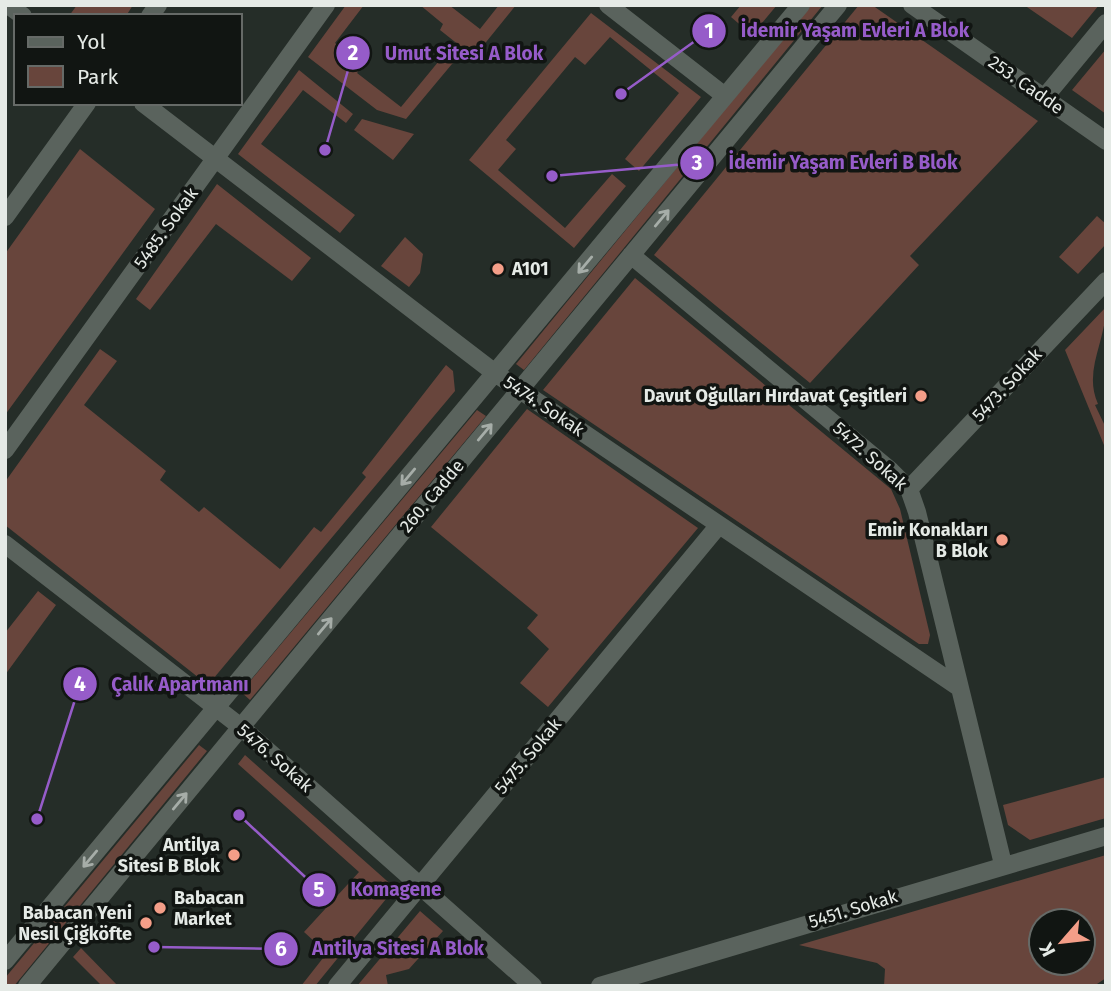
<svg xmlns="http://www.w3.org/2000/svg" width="1111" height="991" viewBox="0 0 1111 991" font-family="'Fira Sans',sans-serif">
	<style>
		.green { fill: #68453c; fill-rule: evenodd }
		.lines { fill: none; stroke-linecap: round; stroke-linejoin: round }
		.minor { stroke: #5a635d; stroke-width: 18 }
		.oneway { stroke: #a6ada8 }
		.poi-dot { fill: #f49e88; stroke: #111512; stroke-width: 2.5 }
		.labels { text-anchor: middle; stroke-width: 7; stroke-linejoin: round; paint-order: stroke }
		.street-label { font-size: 18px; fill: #e5eae6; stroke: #111512 }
		.poi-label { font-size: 18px; font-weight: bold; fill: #e5eae6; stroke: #111512; text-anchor: end }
		.leader { fill: none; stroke: #965cc9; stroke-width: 2.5 }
		.callout-dot { fill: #965cc9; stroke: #111512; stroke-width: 2.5 }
		.mark-label { font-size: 21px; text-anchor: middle; font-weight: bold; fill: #fff }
		.callout-label { font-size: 19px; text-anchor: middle; font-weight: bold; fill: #965cc9; stroke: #111512; stroke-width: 7; stroke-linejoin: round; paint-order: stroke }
	</style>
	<rect width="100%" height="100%" fill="#252d28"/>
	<path class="green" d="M77,5h56l-7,11h-57z
		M346,5h18l-29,38 28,22 -6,8 44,34 47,-57 9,8 -51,61 -29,-9 -69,-53z
		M420,5h29l31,24 19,-24h17l-42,52 -34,-27 3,-6z
		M741,5h36l-25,30 -21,-18z
		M810,5h13l-299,365 -8,-6z
		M859,5h13l166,116 -128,135 9,9 -109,118 -156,-128z
		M1024,5h75l-27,33z
		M591,13l110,84 -62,74 -14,-12 54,-66 -69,-56 -25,28 -10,-8 -69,83 10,9 -18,21 67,58 47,-54 14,12 -52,62 -105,-88z
		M1106,49v65l-34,-24z
		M299,70l54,44 -7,9 -43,-33 -42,54 94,71 -15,18 -102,-79z
		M362,119l52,15 -21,26 -39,-30z
		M80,149l75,60 -150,206v-161z
		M217,184l94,74 -19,23 -76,-57 -66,86 -14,-11z
		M1097,216l9,8v20l-28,30 -19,-17z
		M405,237l18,17 -3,19 -11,14 -28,-21z
		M635,278l256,211 9,20 30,126 -2,9h-9l-376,-254z
		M1106,307c0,34 -23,64 -8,97l-3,1 11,23v22l-41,-100z
		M100,349l17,12 -33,44 82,66 -6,9 39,32 5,-5 76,62 34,-42 7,5 45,-55 -4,-4 84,-108 7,6 2,20 -247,294 -203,-160v-43z
		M527,409l171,119 -150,179 -28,-24 29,-34 -22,-21 11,-13 -107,-88z
		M477,410l9,6 -236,284 -9,-8z
		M38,591l18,14 -51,70v-42z
		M199,745l8,6 -193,235h-9v-8z
		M245,755l150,133 -80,98h-14l26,-33 -23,-21 55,-60 -121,-108z
		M1106,777v41l-76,22 -22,-15 -5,-20z
		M1106,855v123l-12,8h-210l1,-17 -8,-6 -78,-18zM1041,921h42v42h-42z
		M420,911l23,20 -34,38 -23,6 2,11h-31z
		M81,948l37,38h-16l-29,-29z"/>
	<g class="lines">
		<path class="minor" d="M8,5l15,11
			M608,5l117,91
			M912,5l194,136
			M150,16l8,-11
			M1044,98l62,-75
			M143,103l352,270 465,315
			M5,217l82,-114
			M631,255l260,216 18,18 8,23 86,352
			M5,450l321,-445
			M909,489l197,-208
			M5,544l236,183 292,259
			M5,961l796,-956
			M27,986l811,-981
			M337,986l382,-461
			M600,986l506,-150"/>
	</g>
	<defs><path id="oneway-shaft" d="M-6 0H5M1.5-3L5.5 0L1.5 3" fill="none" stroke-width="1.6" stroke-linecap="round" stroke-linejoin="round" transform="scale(1.75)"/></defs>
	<g class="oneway">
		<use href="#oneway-shaft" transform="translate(662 218) rotate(-50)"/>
		<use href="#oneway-shaft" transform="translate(585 265) rotate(130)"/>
		<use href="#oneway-shaft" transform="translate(485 432) rotate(-50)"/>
		<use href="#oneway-shaft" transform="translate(408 477) rotate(130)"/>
		<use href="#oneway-shaft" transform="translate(325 626) rotate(-50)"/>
		<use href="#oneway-shaft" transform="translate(180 801) rotate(-50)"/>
		<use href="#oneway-shaft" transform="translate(90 859) rotate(130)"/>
	</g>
	<g class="poi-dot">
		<circle cx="498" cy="269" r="7"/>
		<circle cx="921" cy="396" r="7"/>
		<circle cx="1002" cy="540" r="7"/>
		<circle cx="234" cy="855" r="7"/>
		<circle cx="160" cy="908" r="7"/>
		<circle cx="146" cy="923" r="7"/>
	</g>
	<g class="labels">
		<g class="street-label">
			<text transform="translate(1026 85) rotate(35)" y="6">253. Cadde</text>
			<text transform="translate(166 228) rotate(-54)" y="6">5485. Sokak</text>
			<text transform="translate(1007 385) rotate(-47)" y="6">5473. Sokak</text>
			<text transform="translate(544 406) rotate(34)" y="6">5474. Sokak</text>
			<text transform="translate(870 456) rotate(42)" y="6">5472. Sokak</text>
			<text transform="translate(432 496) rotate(-50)" y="6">260. Cadde</text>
			<text transform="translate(528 756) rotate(-50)" y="6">5475. Sokak</text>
			<text transform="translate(275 758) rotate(41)" y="6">5476. Sokak</text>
			<text transform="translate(853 909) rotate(-17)" y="6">5451. Sokak</text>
		</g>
		<g class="poi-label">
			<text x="512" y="275" text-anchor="start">A101</text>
			<text x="907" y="402">Davut Oğulları Hırdavat Çeşitleri</text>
			<text x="988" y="536">Emir Konakları<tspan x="988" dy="21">B Blok</tspan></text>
			<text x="220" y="851">Antilya<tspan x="220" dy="21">Sitesi B Blok</tspan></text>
			<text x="174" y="904" text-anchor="start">Babacan<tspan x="174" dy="21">Market</tspan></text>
			<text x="132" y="919">Babacan Yeni<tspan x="132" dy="21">Nesil Çiğköfte</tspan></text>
		</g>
	</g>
	<path class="leader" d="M621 94L709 31M325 150L353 53M552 176L697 163M37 819L80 684M239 815L319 890M154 947L281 949"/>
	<g class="callout-dot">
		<circle cx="621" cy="94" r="7"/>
		<circle cx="325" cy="150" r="7"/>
		<circle cx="552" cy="176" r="7"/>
		<circle cx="37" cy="819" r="7"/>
		<circle cx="239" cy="815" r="7"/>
		<circle cx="154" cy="947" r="7"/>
		<circle cx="709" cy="31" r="18"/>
		<circle cx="353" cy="53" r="18"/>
		<circle cx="697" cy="163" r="18"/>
		<circle cx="80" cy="684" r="18"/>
		<circle cx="319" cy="890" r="18"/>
		<circle cx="281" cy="949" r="18"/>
	</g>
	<g class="mark-label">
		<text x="709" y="38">1</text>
		<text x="353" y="60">2</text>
		<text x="697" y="170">3</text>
		<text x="80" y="691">4</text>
		<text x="319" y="897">5</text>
		<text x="281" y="956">6</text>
	</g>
	<g class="callout-label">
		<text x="855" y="37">İdemir Yaşam Evleri A Blok</text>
		<text x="464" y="60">Umut Sitesi A Blok</text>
		<text x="843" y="169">İdemir Yaşam Evleri B Blok</text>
		<text x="180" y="691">Çalık Apartmanı</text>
		<text x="396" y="896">Komagene</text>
		<text x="398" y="955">Antilya Sitesi A Blok</text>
	</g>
	<rect width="1111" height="991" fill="none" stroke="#e5eae6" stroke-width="14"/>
	<rect x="14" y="14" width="228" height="91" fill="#111512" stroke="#666a67" stroke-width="2"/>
	<rect x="28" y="37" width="35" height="10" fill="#5a635d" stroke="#666a67" stroke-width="2"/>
	<text x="77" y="49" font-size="21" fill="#e5eae6">Yol</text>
	<rect x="28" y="66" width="35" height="21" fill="#68453c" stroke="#666a67" stroke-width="2"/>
	<text x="77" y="84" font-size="21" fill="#e5eae6">Park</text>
	<g transform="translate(1062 942) rotate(242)"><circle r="33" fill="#111512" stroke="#666a67" stroke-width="2"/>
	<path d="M0-5L12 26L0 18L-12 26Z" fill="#f49e88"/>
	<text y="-10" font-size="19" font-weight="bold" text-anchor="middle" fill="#e5eae6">K</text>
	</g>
</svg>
